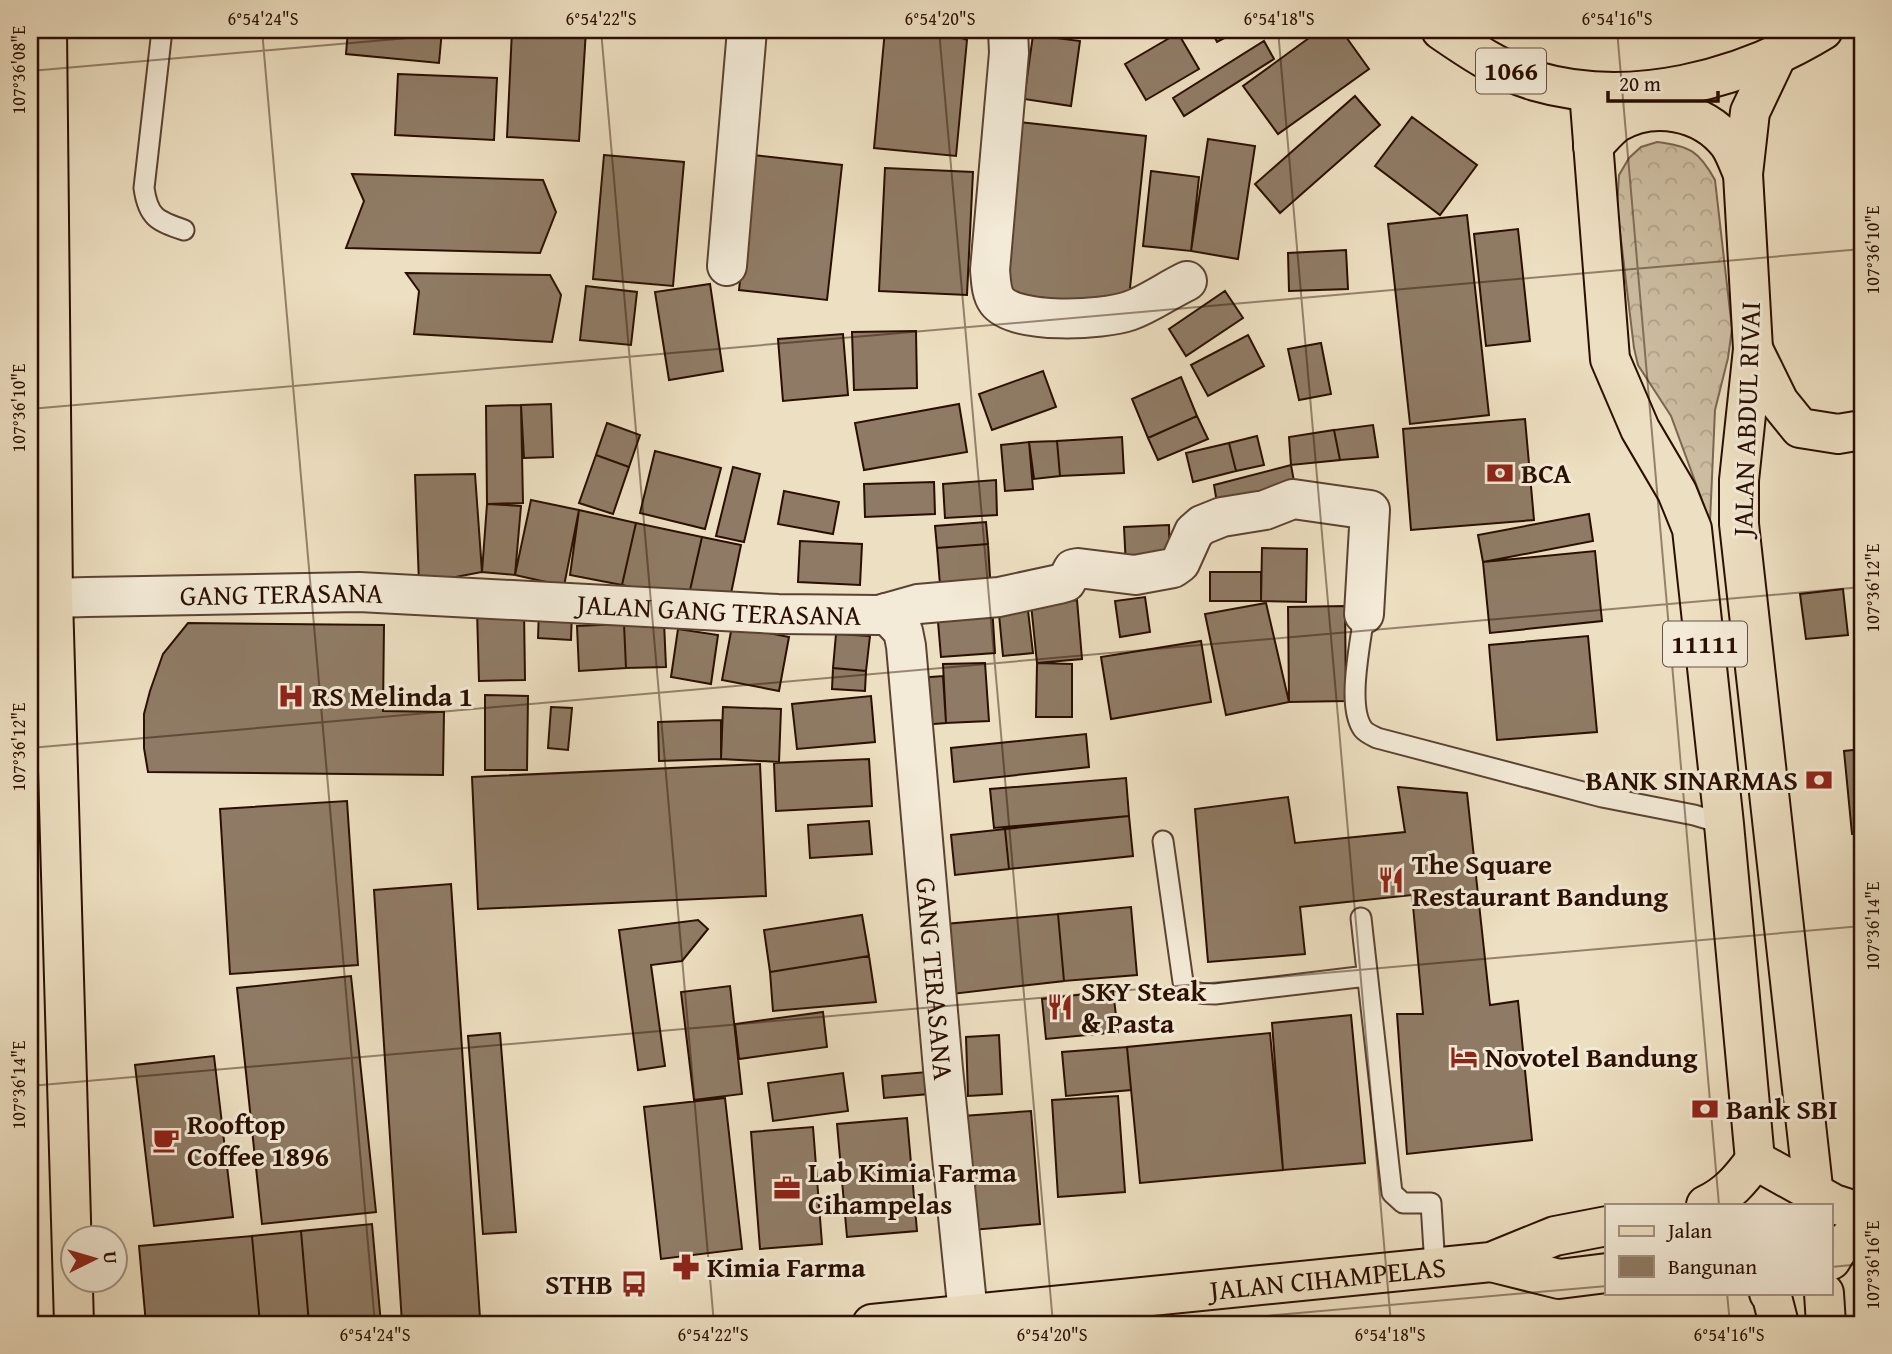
<svg xmlns="http://www.w3.org/2000/svg" width="1892" height="1354" viewBox="0 0 1892 1354" font-family="'Gentium Book Plus',serif">
	<style>
		.forest { fill: url(#forest-crowns); stroke: #7b6650; stroke-width: 2 }
		.building { fill: #8f7b65; stroke: #2a0f01; stroke-width: 2 }
		.lines { fill: none; stroke-linecap: round; stroke-linejoin: round }
		.service-casing { stroke: #5b4331; stroke-width: 23 }
		.minor-casing { stroke: #5b4331; stroke-width: 42 }
		.primary-casing { stroke: #2a0f01; stroke-width: 42 }
		.service { stroke: #f3ead7; stroke-width: 19 }
		.minor { stroke: #f3ead7; stroke-width: 38 }
		.primary { stroke: #eddfc1; stroke-width: 38 }
		.ticks { fill: none; stroke: #2a0f01; stroke-width: 2; stroke-opacity: 0.45 }
		.labels { text-anchor: middle; stroke-width: 6; stroke-linejoin: round; paint-order: stroke }
		.shield { fill: #f3ead7; stroke: #665141; stroke-width: 2 }
		.shield-label { font-size: 26px; font-weight: bold; fill: #2a0f01 }
		.street-label { font-size: 28px; fill: #2a0f01; stroke: #f3ead7 }
		.poi-label { font-size: 28px; font-weight: bold; fill: #2a0f01; stroke: #f3ead7; text-anchor: start }
		.neatline { fill: none; stroke: #2a0f01; stroke-width: 2.5 }
		.ticks-label { font-size: 18px; text-anchor: middle; fill: #2a0f01 }
	</style>
	<defs>
		<pattern id="forest-crowns" width="20" height="18" patternUnits="userSpaceOnUse" patternTransform="scale(1.75)"><rect width="20" height="18" fill="#ccbca0"/><path d="M2 6a3 3 0 1 1 6 0M12 15a3 3 0 1 1 6 0" fill="none" stroke="#afa088"/></pattern>
	</defs>
	<rect width="100%" height="100%" fill="#eddfc1"/>
	<filter id="stains"><feTurbulence type="fractalNoise" baseFrequency=".00286" numOctaves="4"/><feColorMatrix values="0 0 0 0 .2 0 0 0 0 .09 0 0 0 0 .02 0 0 0 .5 -.17"/></filter>
	<radialGradient id="worn" r=".72"><stop offset=".6" stop-color="#630" stop-opacity="0"/><stop offset="1" stop-color="#630" stop-opacity=".3"/></radialGradient>
	<path class="forest" d="M1657,142c33,4 42,9 58,38l17,149 -4,29 -13,52 -5,112 -39,-106 -33,-51 -4,-17 -17,-141 2,-32 10,-17 12,-11z"/>
	<path class="building" d="M348,30h94l-3,33 -93,-9z
		M512,30h74l-7,111 -72,-4z
		M885,30l60,1 22,9 -11,116 -82,-8z
		M1211,30h29l-23,12z
		M1320,30h21l28,39 -91,65 -35,-48z
		M1178,33l21,36 -53,31 -21,-36z
		M1033,35l47,6 -9,65 -47,-7z
		M1264,41l10,18 -90,57 -11,-18z
		M398,74l99,4 -3,62 -99,-5z
		M1355,96l25,29 -100,88 -25,-29z
		M1412,117l65,48 -37,50 -65,-49z
		M1019,122l127,14 -18,171 -127,-14z
		M1208,139l47,7 -17,113 -47,-8z
		M604,155l80,7 -11,124 -80,-7z
		M754,155l88,10 -15,135 -88,-10z
		M885,168l88,4 -6,123 -88,-4z
		M1151,171l48,6 -8,74 -48,-5z
		M352,174l191,6 13,32 -16,41 -194,-5 18,-47z
		M1467,215l22,200 -79,9 -22,-200z
		M1518,229l12,112 -44,5 -12,-112z
		M1346,250l2,39 -59,2 -1,-38z
		M406,273l144,2 11,20 -9,47 -138,-8 5,-43z
		M710,284l13,87 -54,9 -14,-88z
		M586,286l51,6 -6,53 -51,-5z
		M1225,291l18,27 -57,38 -17,-27z
		M916,331l1,57 -63,2 -2,-58z
		M843,334l5,61 -65,6 -5,-62z
		M1248,335l16,31 -56,30 -17,-31z
		M1321,343l10,51 -32,6 -11,-51z
		M1043,371l13,36 -64,23 -13,-36z
		M1181,377l16,39 -49,22 -16,-39z
		M551,404l2,53 -29,1 -3,-53z
		M959,404l8,48 -103,18 -9,-47z
		M521,405l2,98 -36,1 -1,-98z
		M1197,416l11,23 -50,21 -10,-22z
		M1525,419l9,101 -123,10 -8,-101z
		M607,423l33,12 -11,32 -33,-12z
		M1373,425l5,32 -38,3 -6,-30z
		M1334,430l6,30 -49,5 -2,-28z
		M1257,436l7,29 -28,6 -7,-28z
		M1122,437l2,36 -64,3 -3,-35z
		M1057,441l3,35 -26,3 -5,-37z
		M1029,442l4,47 -28,2 -4,-46z
		M1229,443l7,28 -43,11 -7,-29z
		M655,451l66,17 -16,61 -65,-16z
		M596,455l33,12 -16,47 -34,-11z
		M1291,465l4,22 -78,16 -3,-18z
		M733,467l27,7 -16,68 -28,-6z
		M475,474l7,98 -63,12 -4,-109z
		M996,480l1,35 -52,3 -2,-34z
		M934,482l1,32 -70,3 -1,-33z
		M784,491l55,11 -6,32 -55,-10z
		M531,500l48,10 -15,76 -49,-11z
		M487,504l34,2 -6,69 -33,-3z
		M579,510l57,13 -14,62 -52,-10z
		M1589,514l4,27 -110,21 -5,-27z
		M986,522l2,22 -51,4 -2,-22z
		M636,523l66,14 -14,62 -66,-14z
		M1169,525l1,40 -44,2 -2,-40z
		M702,537l39,8 -13,63 -40,-9z
		M800,541l62,3 -2,41 -62,-3z
		M988,544l3,49 -50,4 -4,-49z
		M1262,548l45,1 -1,53 -45,-1z
		M1595,551l7,70 -112,12 -7,-71z
		M1210,572h51v29h-51z
		M1843,589l5,46 -42,4 -6,-45z
		M1145,597l5,35 -30,5 -5,-36z
		M1077,600l5,59 -45,4 -6,-59z
		M1027,602l6,51 -30,3 -5,-52z
		M1266,603l23,99 -63,13 -21,-101z
		M992,605l3,48 -54,4 -4,-47z
		M1345,606l1,95 -57,1 -1,-95z
		M539,609l33,1 -1,30 -33,-2z
		M524,610l1,70 -46,1 -2,-70z
		M664,622l2,45 -40,1 -2,-44z
		M188,623l196,2 -1,86 61,1 -1,63 -295,-3 -4,-24v-34l6,-23 13,-37z
		M624,624l2,44 -47,3 -2,-45z
		M732,626l57,11 -10,54 -57,-11z
		M678,629l40,6 -7,49 -40,-7z
		M836,634l34,2 -4,35 -33,-3z
		M1588,636l9,96 -100,8 -8,-95z
		M1201,641l10,61 -100,17 -10,-62z
		M985,663l4,58 -43,2 -3,-59z
		M1037,663l35,1v53h-36z
		M833,668l33,3 -1,20 -33,-2z
		M943,676l3,47 -25,2 -3,-47z
		M485,695l43,1 -1,74h-42z
		M871,696l4,46 -78,7 -5,-45z
		M551,707l21,1 -4,42 -20,-2z
		M723,707l58,2 -2,53 -58,-3z
		M721,720v39l-62,2 -1,-39z
		M1086,734l3,33 -135,15 -3,-34z
		M1862,749v84l-10,1 -8,-83z
		M869,759l3,47 -96,5 -2,-48z
		M760,764l6,132 -288,13 -6,-132z
		M1126,778l3,38 -135,12 -4,-39z
		M1398,787l69,6 23,212 28,-4 14,139 -125,14 -10,-140h26l-11,-119 -112,12 5,47 -97,8 -13,-153 93,-12 7,46 110,-11z
		M347,801l11,164 -128,9 -10,-165z
		M1129,816l4,40 -124,13 -4,-40z
		M869,821l3,33 -62,4 -2,-33z
		M1005,829l4,40 -54,6 -4,-40z
		M1857,854h5v51z
		M451,884l29,434 -78,5 -28,-433z
		M1131,907l6,68 -73,6 -6,-67z
		M1058,914l6,67 -112,13 -7,-70z
		M862,915l7,41 -99,16 -6,-42z
		M698,920l10,9 -26,32 -31,4 14,101 -27,4 -19,-140z
		M869,956l7,46 -103,9 -3,-39z
		M351,976l25,236 -114,12 -25,-236z
		M730,986l12,108 -48,6 -13,-108z
		M1113,991l5,41 -72,7 -4,-40z
		M823,1012l4,35 -88,12 -4,-35z
		M1351,1015l14,148 -82,7 -11,-147z
		M500,1033l16,199 -33,2 -15,-198z
		M1270,1033l13,137 -143,13 -13,-136z
		M999,1035l3,59 -34,2 -2,-59z
		M1127,1047l4,43 -65,6 -4,-44z
		M214,1056l19,161 -79,9 -19,-161z
		M927,1072l2,22 -45,4 -2,-22z
		M843,1073l5,38 -75,10 -5,-38z
		M1118,1096l7,96 -67,5 -6,-97z
		M725,1098l17,151 -81,10 -17,-152z
		M1031,1111l9,113 -68,6 -9,-114z
		M907,1118l10,113 -70,6 -10,-113z
		M813,1127l9,117 -62,5 -9,-117z
		M372,1224l9,100h-72l-8,-93z
		M301,1231l8,93h-49l-8,-88z
		M252,1236l8,88h-114l-7,-78z"/>
	<g class="lines">
		<g class="service-casing">
			<path id="service" d="M162,30l-18,158c4,29 13,33 40,42
				M1364,614c-3,28 -18,92 -1,115 3,4 10,7 14,9l225,59 92,18 30,9
				M1163,841l20,141c8,12 19,12 32,12l152,-18
				M1361,918l31,275 11,10h28l4,64"/>
		</g>
		<g class="minor-casing">
			<g id="minor">
				<path d="M1008,30l1,23 -19,217c1,10 1,23 7,31 18,24 106,19 132,10 20,-7 39,-21 58,-30"/>
				<path d="M727,266l20,-236"/>
				<path id="s1" d="M30,602l23,-4 34,-1 272,-5 419,22 101,1 39,-11 81,-7 60,-13 7,-2 7,-13 5,-1 57,7 38,-7 7,-5 14,-31 8,-7 20,-8 43,-7 28,-11 77,11 -6,104"/>
				<path id="s2" d="M886,613l17,18 3,15 37,423 25,245"/>
			</g>
		</g>
		<g class="primary-casing">
			<g id="primary">
				<path d="M47,30l6,568 21,726"/>
				<path d="M1441,30c29,20 60,41 94,51 95,28 206,-1 288,-51"/>
				<path d="M1777,55l-27,57 -7,62 10,175 -14,131v44l76,681"/>
				<path d="M1589,91l21,268 30,70 37,63 15,37 32,295 31,336"/>
				<path d="M1593,146c7,-7 15,-17 23,-23 37,-22 87,-13 113,21 6,9 10,21 14,30"/>
				<path d="M1753,349l26,53 21,26 38,6 24,-4"/>
				<path d="M1755,1160l79,44 28,9"/>
				<path d="M1706,1205c22,-10 35,-26 49,-45"/>
				<path d="M1831,1260l6,-10 25,-23"/>
				<path d="M1491,1262l68,17 48,-6"/>
				<path d="M1769,1293l3,4 7,27"/>
				<path d="M1824,1293l2,31"/>
				<path id="s3" d="M872,1324l619,-62 64,-26 52,-10"/>
			</g>
		</g>
		<use href="#service" class="service"/>
		<use href="#minor" class="minor"/>
		<use href="#primary" class="primary"/>
	</g>
	<path class="ticks" d="M262,30l113,1294M601,30l113,1294M939,30l114,1294M1278,30l113,1294M1617,30l102,1175M30,71l469,-41M30,409l1832,-160M30,748l1832,-161M30,1086l1832,-160M30,1245l7,79M1831,1267l31,-3M1727,1293l3,31M1174,1324l433,-38"/>
	<defs>
		<g id="bank-bare" transform="scale(2.1)"><path d="M-6-4H6V4H-6ZM0-2.3a2.3 2.3 0 1 0 0 4.6a2.3 2.3 0 1 0 0-4.6Z" fill="#8f2418" stroke="#f3ead7" stroke-width="2.5" paint-order="stroke"/></g>
		<g id="hospital-bare" transform="scale(2.1)"><path d="M-5-5h3v3.5h4V-5h3V5h-3V1.5h-4V5h-3Z" fill="#8f2418" stroke="#f3ead7" stroke-width="2.5" paint-order="stroke"/></g>
		<g id="restaurant-bare" transform="scale(2.1)"><path d="M-5-6h1v4h1v-4h1v4h1v-4h1v5L-1.5 .5V6h-2V.5L-5-1ZM5-6V6H3V1.5H1.5Q1.5-4 5-6Z" fill="#8f2418" stroke="#f3ead7" stroke-width="2.5" paint-order="stroke"/></g>
		<g id="hotel-bare" transform="scale(2.1)"><path d="M-6-4.5h1.5V1H6V5H4.5V3h-9V5H-6ZM-4 0a1.8 1.8 0 1 1 3.6 0ZM.5 0V-2.5h3Q6-2.5 6 0Z" fill="#8f2418" stroke="#f3ead7" stroke-width="2.5" paint-order="stroke"/></g>
		<g id="cafe-bare" transform="scale(2.1)"><path d="M-5.5-4.5H6V0H3Q3 3.5 0 3.5H-2.5Q-5.5 3.5-5.5 0ZM3-3.2v2h1.7v-2ZM-6 4.5H4V6H-6Z" fill="#8f2418" stroke="#f3ead7" stroke-width="2.5" paint-order="stroke"/></g>
		<g id="office-bare" transform="scale(2.1)"><path d="M-6-3h4V-5.5h4V-3h4V5H-6ZM-1-4.5V-3h2v-1.5ZM-6 0V1H6V0Z" fill="#8f2418" stroke="#f3ead7" stroke-width="2.5" paint-order="stroke"/></g>
		<g id="pharmacy-bare" transform="scale(2.1)"><path d="M-2-6h4v4h4v4h-4v4h-4v-4h-4v-4h4Z" fill="#8f2418" stroke="#f3ead7" stroke-width="2.5" paint-order="stroke"/></g>
		<g id="bus-bare" transform="scale(2.1)"><path d="M-5-6H5V4H4V6H2V4H-2V6H-4V4H-5ZM-3.5-4V0h7V-4ZM-3.5 1.2v1.5H-2V1.2ZM2 1.2v1.5H3.5V1.2Z" fill="#8f2418" stroke="#f3ead7" stroke-width="2.5" paint-order="stroke"/></g>
	</defs>
	<g fill-rule="evenodd">
		<use href="#bank-bare" x="1500" y="473"/>
		<use href="#hospital-bare" x="291" y="696"/>
		<use href="#bank-bare" x="1819" y="780"/>
		<use href="#restaurant-bare" x="1391" y="880"/>
		<use href="#restaurant-bare" x="1060" y="1007"/>
		<use href="#hotel-bare" x="1464" y="1057"/>
		<use href="#bank-bare" x="1705" y="1109"/>
		<use href="#cafe-bare" x="166" y="1140"/>
		<use href="#office-bare" x="787" y="1188"/>
		<use href="#pharmacy-bare" x="686" y="1267"/>
		<use href="#bus-bare" x="634" y="1284"/>
	</g>
	<g class="labels">
		<g class="shield">
			<rect x="1476" y="48.5" width="70" height="45" rx="5"/>
			<rect x="1663" y="621.5" width="84" height="45" rx="5"/>
		</g>
		<g class="shield-label">
			<text x="1511" y="80">1066</text>
			<text x="1705" y="653">11111</text>
		</g>
		<g class="street-label">
			<text transform="translate(1746 419) rotate(-88)" y="10">JALAN ABDUL RIVAI</text>
			<text dy="10" stroke="none"><textPath href="#s1" startOffset="252">GANG TERASANA</textPath></text>
			<text dy="10" stroke="none"><textPath href="#s1" startOffset="690">JALAN GANG TERASANA</textPath></text>
			<text dy="10" stroke="none"><textPath href="#s2" startOffset="374">GANG TERASANA</textPath></text>
			<text dy="10" stroke="none"><textPath href="#s3" startOffset="458">JALAN CIHAMPELAS</textPath></text>
		</g>
		<g class="poi-label">
			<text x="1521" y="483">BCA</text>
			<text x="312" y="706">RS Melinda 1</text>
			<text x="1798" y="790" text-anchor="end">BANK SINARMAS</text>
			<text x="1412" y="874">The Square<tspan x="1412" dy="32">Restaurant Bandung</tspan></text>
			<text x="1081" y="1001">SKY Steak<tspan x="1081" dy="32">&amp; Pasta</tspan></text>
			<text x="1485" y="1067">Novotel Bandung</text>
			<text x="1726" y="1119">Bank SBI</text>
			<text x="187" y="1134">Rooftop<tspan x="187" dy="32">Coffee 1896</tspan></text>
			<text x="808" y="1182">Lab Kimia Farma<tspan x="808" dy="32">Cihampelas</tspan></text>
			<text x="707" y="1277">Kimia Farma</text>
			<text x="613" y="1294" text-anchor="end">STHB</text>
		</g>
	</g>
	<rect width="1892" height="1354" fill="none" stroke="#eddfc1" stroke-width="77"/>
	<rect x="1605" y="1204" width="228" height="91" fill="#f3ead7" stroke="#a39281" stroke-width="2"/>
	<rect x="1619" y="1226" width="35" height="10" fill="#eddfc1" stroke="#a39281" stroke-width="2"/>
	<text x="1668" y="1238" font-size="21" fill="#2a0f01">Jalan</text>
	<rect x="1619" y="1256" width="35" height="21" fill="#8f7b65" stroke="#a39281" stroke-width="2"/>
	<text x="1668" y="1274" font-size="21" fill="#2a0f01">Bangunan</text>
	<g transform="translate(94 1259) rotate(85)"><circle r="33" fill="#f3ead7" stroke="#a39281" stroke-width="2"/>
	<path d="M0-5L12 26L0 18L-12 26Z" fill="#8f2418"/>
	<text y="-10" font-size="19" font-weight="bold" text-anchor="middle" fill="#2a0f01">U</text>
	</g>
	<path d="M1608 91v10h110v-10" fill="none" stroke="#2a0f01" stroke-width="3.5"/>
	<text x="1619" y="91" font-size="21" fill="#2a0f01" stroke="#f3ead7" stroke-width="5" paint-order="stroke">20 m</text>
	<rect x="38" y="38" width="1816" height="1278" class="neatline"/>
	<g class="ticks-label">
		<text x="263" y="25">6°54'24"S</text>
		<text x="601" y="25">6°54'22"S</text>
		<text x="940" y="25">6°54'20"S</text>
		<text x="1279" y="25">6°54'18"S</text>
		<text x="1617" y="25">6°54'16"S</text>
		<text transform="translate(19 70) rotate(-90)" y="6">107°36'08"E</text>
		<text transform="translate(1873 250) rotate(-90)" y="6">107°36'10"E</text>
		<text transform="translate(19 408) rotate(-90)" y="6">107°36'10"E</text>
		<text transform="translate(1873 588) rotate(-90)" y="6">107°36'12"E</text>
		<text transform="translate(19 747) rotate(-90)" y="6">107°36'12"E</text>
		<text transform="translate(1873 926) rotate(-90)" y="6">107°36'14"E</text>
		<text transform="translate(19 1085) rotate(-90)" y="6">107°36'14"E</text>
		<text transform="translate(1873 1265) rotate(-90)" y="6">107°36'16"E</text>
		<text x="375" y="1341">6°54'24"S</text>
		<text x="713" y="1341">6°54'22"S</text>
		<text x="1052" y="1341">6°54'20"S</text>
		<text x="1390" y="1341">6°54'18"S</text>
		<text x="1729" y="1341">6°54'16"S</text>
	</g>
	<rect width="100%" height="100%" filter="url(#stains)"/>
	<rect width="100%" height="100%" fill="url(#worn)"/>
</svg>
